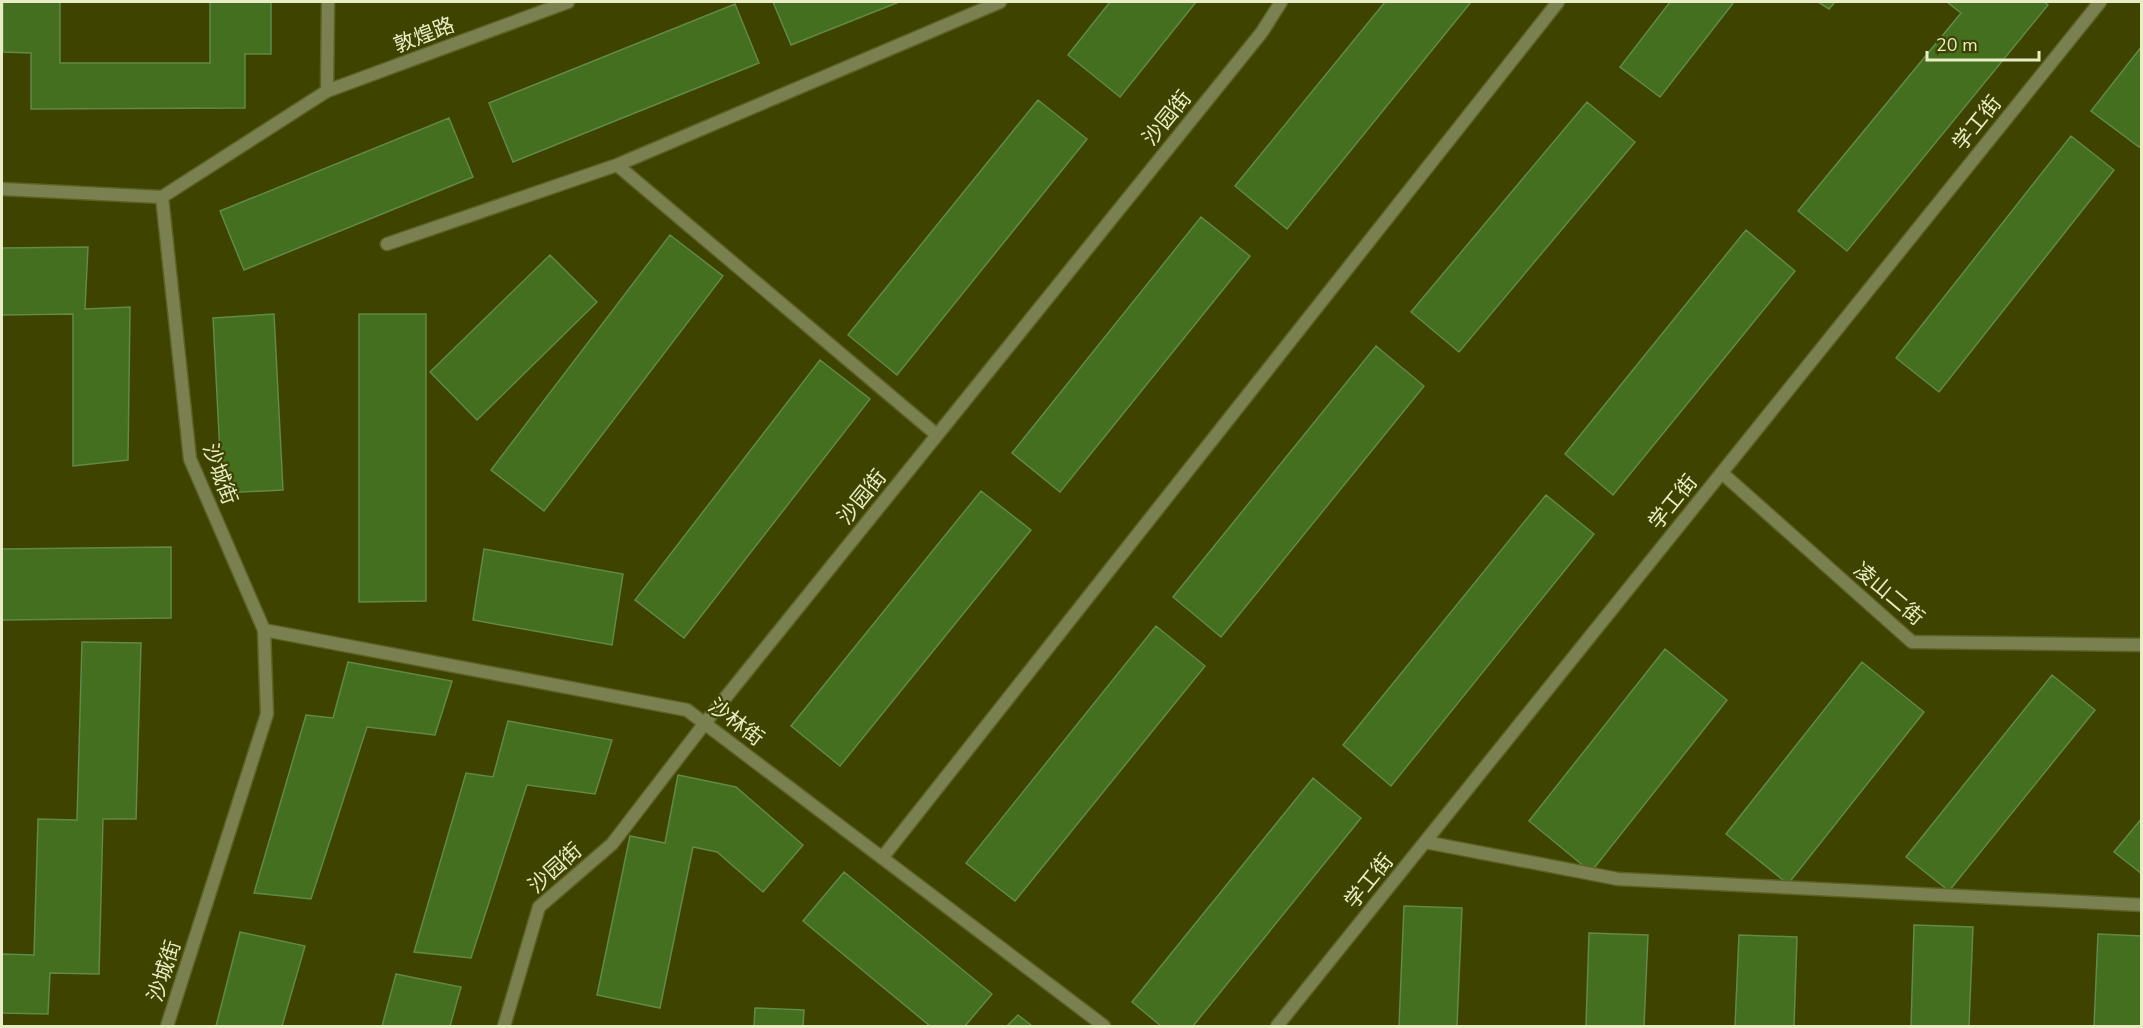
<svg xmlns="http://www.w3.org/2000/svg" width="2143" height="1028" viewBox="0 0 2143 1028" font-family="'Nunito Sans','Noto Sans SC',sans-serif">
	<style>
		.building { fill: #436f1e; stroke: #628947; stroke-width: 1.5 }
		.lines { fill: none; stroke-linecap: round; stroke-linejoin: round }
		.service-casing { stroke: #5d6224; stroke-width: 15 }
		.minor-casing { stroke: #5d6224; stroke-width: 15 }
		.service { stroke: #7b8051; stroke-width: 12 }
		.minor { stroke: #7b8051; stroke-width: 12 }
		.labels { text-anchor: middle; stroke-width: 4.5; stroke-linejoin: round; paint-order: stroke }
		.street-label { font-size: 21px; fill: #e8edc6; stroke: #3f4300 }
	</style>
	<rect width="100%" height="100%" fill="#3f4300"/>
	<path class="building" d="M3,2h57v61h150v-61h61v52h-26v54l-214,1v-56l-28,-1z
		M773,2h126l-108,43z
		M1110,2h86l-76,95 -52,-42z
		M1385,2h86l-184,227 -52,-43z
		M1670,2h64l-74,95 -40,-30z
		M1818,2h17l-6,7z
		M1947,2h97l4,3 -201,246 -49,-40 163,-198z
		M735,4l24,59 -246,99 -24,-59z
		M2142,46v98l-3,3 -48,-36z
		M1038,100l49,39 -190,236 -49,-40z
		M1587,102l48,40 -176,210 -48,-40z
		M449,118l24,59 -229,93 -24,-59z
		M2071,136l43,34 -175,222 -43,-34z
		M1201,217l49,39 -190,236 -48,-39z
		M1746,230l49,41 -182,224 -48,-41z
		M670,235l53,41 -179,235 -53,-41z
		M88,247l-3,62 45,-2 -2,153 -55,6v-152l-71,1v-67z
		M550,255l47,47 -120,118 -47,-48z
		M274,314l9,176 -61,3 -9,-175z
		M359,314h67v287l-67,1z
		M1376,346l48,40 -203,251 -48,-40z
		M820,360l50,39 -186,239 -49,-38z
		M981,491l50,39 -191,236 -49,-40z
		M1546,495l48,39 -203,252 -48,-41z
		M171,547v71l-169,2v-71z
		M484,549l139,25 -11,71 -139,-25z
		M1156,626l49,40 -190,235 -49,-38z
		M82,642l59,1 -5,176h-33l-4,155 -49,-1 -2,41 -46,-1v-59l32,1 4,-136 39,1z
		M1665,649l62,51 -136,172 -62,-51z
		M348,662l104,19 -17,54 -68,-8 -56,172 -57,-6 52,-178 27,3z
		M1862,662l62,50 -136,172 -62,-50z
		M2052,675l43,35 -146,181 -43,-34z
		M508,721l104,19 -17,54 -68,-9 -56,173 -57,-6 52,-179 27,4z
		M678,775l58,12 67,58 -40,47 -46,-40 -24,-5 -33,161 -63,-13 33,-159 35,7z
		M1313,778l48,40 -168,208h-32l-29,-24z
		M2142,818v56l-28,-22z
		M844,872l148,122 -27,32h-35l-127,-105z
		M1404,906l58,2 -5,118h-58z
		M1914,925l59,2 -4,99h-58z
		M240,932l65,14 -23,80h-66z
		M1589,933l59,2 -4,91h-58z
		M2098,934l44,2v90h-48z
		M1739,935l58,2 -3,89h-59z
		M396,974l65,13 -11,39h-68z
		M755,1008l49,2 -1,16h-49z
		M1018,1015l14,11h-25z"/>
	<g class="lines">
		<g class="service-casing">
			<path id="service" d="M617,165l383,-163
				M387,244l230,-79 320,270"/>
		</g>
		<g class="minor-casing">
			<path id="minor" d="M327,91l1,-89
				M2,189l160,8
				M1722,473l190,169 230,3
				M264,630l423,80 417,316
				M1425,842l193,37 524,26
				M882,858l676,-856
				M167,1026l100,-312 -3,-84 -74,-171 -28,-262 165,-106 241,-89
				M504,1026l35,-119 73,-63 93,-121 557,-691 19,-30
				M1277,1026l823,-1024"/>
		</g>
		<use href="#service" class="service"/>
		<use href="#minor" class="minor"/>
	</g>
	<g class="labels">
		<g class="street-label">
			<text transform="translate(424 35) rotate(-21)" y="7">敦煌路</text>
			<text transform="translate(1167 118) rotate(-51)" y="7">沙园街</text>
			<text transform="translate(1977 123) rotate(-51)" y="7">学工街</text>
			<text transform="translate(220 474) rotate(70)" y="7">沙城街</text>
			<text transform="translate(862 497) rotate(-51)" y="7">沙园街</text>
			<text transform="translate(1673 502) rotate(-51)" y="7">学工街</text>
			<text transform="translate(1889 594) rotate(40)" y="7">凌山二街</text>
			<text transform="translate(736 722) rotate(37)" y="7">沙林街</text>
			<text transform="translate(555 868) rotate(-42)" y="7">沙园街</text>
			<text transform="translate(1369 881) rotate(-51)" y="7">学工街</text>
			<text transform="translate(164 971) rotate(-72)" y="7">沙城街</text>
		</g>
	</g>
	<rect width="2143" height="1028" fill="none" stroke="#e8edc6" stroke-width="6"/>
	<path d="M1927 51v9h112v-9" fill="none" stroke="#e8edc6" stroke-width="3"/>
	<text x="1936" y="51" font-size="18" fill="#e8edc6" stroke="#3f4300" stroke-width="4.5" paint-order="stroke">20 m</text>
</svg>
